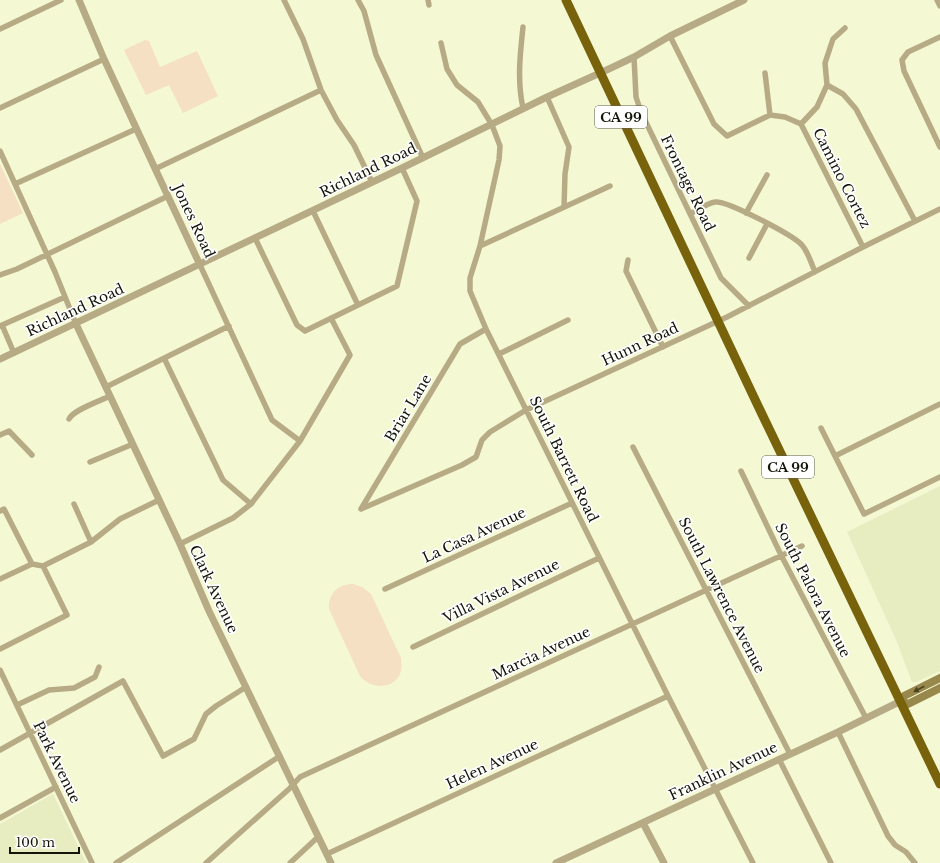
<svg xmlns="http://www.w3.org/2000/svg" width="940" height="863" viewBox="0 0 940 863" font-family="'Libre Baskerville',serif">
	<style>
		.built { fill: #e8edc1 }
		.green { fill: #f5e0c4 }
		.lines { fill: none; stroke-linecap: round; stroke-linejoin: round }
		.minor { stroke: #b7ab85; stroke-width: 5.5 }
		.tertiary { stroke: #b7ab85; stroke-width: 7 }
		.secondary { stroke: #99884c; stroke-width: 8 }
		.trunk { stroke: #78630c; stroke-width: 9 }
		.oneway { fill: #494323 }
		.labels { text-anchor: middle; stroke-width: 3.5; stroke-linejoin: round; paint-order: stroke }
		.shield { fill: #fff; stroke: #5a5b52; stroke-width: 1 }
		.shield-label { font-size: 13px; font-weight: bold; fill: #141508 }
		.street-label { font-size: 14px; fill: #141508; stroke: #fff }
	</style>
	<rect width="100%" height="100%" fill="#f4f8d3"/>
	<path class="built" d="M940,486v185l-24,11h-4l-15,-40 -50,-110z
		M53,794l33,69h-86v-39z"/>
	<path class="green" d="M145,40l4,1 11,26 37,-16 21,45 -35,17 -14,-28 -23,10 -22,-45z
		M0,164l23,49 -23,11z
		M353,584l9,3 9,7 30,64c0,4 1,8 0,13 -5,19 -30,19 -41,5l-31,-67c-1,-15 9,-25 24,-25z"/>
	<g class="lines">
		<path class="minor" d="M284,0l19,39 18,51 16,30 17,25 18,37
			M358,0l6,11 12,44 47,103
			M428,0l1,5
			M937,0l3,6
			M523,27c-3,28 -6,54 0,81
			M0,29l61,-29
			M670,36l44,88 13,12 43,-21 15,2 16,7 62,123
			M940,37l-32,15 -6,8 2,11 36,76
			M441,43l6,26 10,16 21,17 14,23 8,21 -1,14 -19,86 -10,32v13l16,38 182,367 85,167
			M634,57l2,40 5,15 80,166 28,28
			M765,73l5,42
			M827,85l16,9 13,15 59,112
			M547,97l22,50 -4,27 -1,33
			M0,108l104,-49
			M801,124l16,-17 10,-22 -2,-22 8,-24 12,-11
			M0,151l55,121 21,52
			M155,169l166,-79
			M15,184l121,-55
			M313,211l45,94
			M746,213l21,-38
			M690,214c8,-4 17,-11 25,-12 12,-2 77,33 86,42 7,7 10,19 14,28
			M255,238l42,87 8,6 92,-45 20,-85 -15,-33
			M480,246l130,-60
			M749,258l18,-34
			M628,260l-2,11 37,76
			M200,265l72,155 28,21
			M0,275l17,-6 151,-73
			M2,325l12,28
			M0,326l65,-29
			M499,354l69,-34
			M164,358l59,122 28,24
			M106,387l123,-61
			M69,419c4,-9 31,-18 41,-23
			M821,428l43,86 76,-37
			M0,435l9,-4 23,24
			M633,447l157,307
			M835,456l105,-52
			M90,462l43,-18
			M741,471l40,84 85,163
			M74,504l17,38
			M361,509l101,-44 14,-8 6,-17 8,-8 36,-22 201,-93 136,-70 77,-38
			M361,509l99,-165 26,-15
			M0,511l4,-2 28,55 11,2 24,49 -67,34
			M180,544l53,-26 18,-14 49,-63 50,-86 -19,-37
			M43,566l48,-24 29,-23 39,-19
			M0,579l32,-15
			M385,589l187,-86
			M413,647l186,-89
			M0,670l92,193
			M17,705l32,-15 25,-2 21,-11 4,-10
			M838,732l50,104 7,9 11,7 9,11
			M0,750l123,-69 40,75 31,-17 12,-25 10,-8 30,-19
			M779,759l52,104
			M0,818l56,-31
			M327,854l341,-158
			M116,863l164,-107
			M206,863l83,-74 11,-12 502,-231
			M290,863l28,-26"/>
		<path class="tertiary" d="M79,0l25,59 96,206
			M76,324l104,220 29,67 122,252
			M0,359l402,-191 145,-71 64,-29 23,-11 36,-21 74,-36
			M643,823l21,40
			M556,863l282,-131 63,-31"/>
		<path class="secondary" d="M940,678l-36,18 -3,5 7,3 32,-16"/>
		<path class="trunk" d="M566,0l194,410 180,374"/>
	</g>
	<defs><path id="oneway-solid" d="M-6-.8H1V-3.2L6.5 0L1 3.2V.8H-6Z"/></defs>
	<use class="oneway" href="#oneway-solid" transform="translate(919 689) rotate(153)"/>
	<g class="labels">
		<g class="shield">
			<rect x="595" y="106" width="52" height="22" rx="3"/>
			<rect x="762" y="456" width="52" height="22" rx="3"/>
		</g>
		<g class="shield-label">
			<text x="621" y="122">CA 99</text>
			<text x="788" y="472">CA 99</text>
		</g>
		<g class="street-label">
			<text transform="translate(368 170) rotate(-26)" y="5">Richland Road</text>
			<text transform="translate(842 178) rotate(63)" y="5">Camino Cortez</text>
			<text transform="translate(688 183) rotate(64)" y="5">Frontage Road</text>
			<text transform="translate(194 221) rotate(65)" y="5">Jones Road</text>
			<text transform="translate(75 310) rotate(-25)" y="5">Richland Road</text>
			<text transform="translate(640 344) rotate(-25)" y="5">Hunn Road</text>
			<text transform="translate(408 408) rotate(-59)" y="5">Briar Lane</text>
			<text transform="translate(564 459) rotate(64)" y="5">South Barrett Road</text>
			<text transform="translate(474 535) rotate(-25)" y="5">La Casa Avenue</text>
			<text transform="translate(214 589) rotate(65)" y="5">Clark Avenue</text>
			<text transform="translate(813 590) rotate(63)" y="5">South Palora Avenue</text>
			<text transform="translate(501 591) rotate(-26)" y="5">Villa Vista Avenue</text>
			<text transform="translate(722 595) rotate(63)" y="5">South Lawrence Avenue</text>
			<text transform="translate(541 653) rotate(-25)" y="5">Marcia Avenue</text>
			<text transform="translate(57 762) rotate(64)" y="5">Park Avenue</text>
			<text transform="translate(492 764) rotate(-25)" y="5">Helen Avenue</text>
			<text transform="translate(723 771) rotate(-25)" y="5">Franklin Avenue</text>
		</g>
	</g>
	<path d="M10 847v6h69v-6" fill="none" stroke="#141508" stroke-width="2"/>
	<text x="16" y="847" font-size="12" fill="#141508" stroke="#ffffff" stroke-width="3" paint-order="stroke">100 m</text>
</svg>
